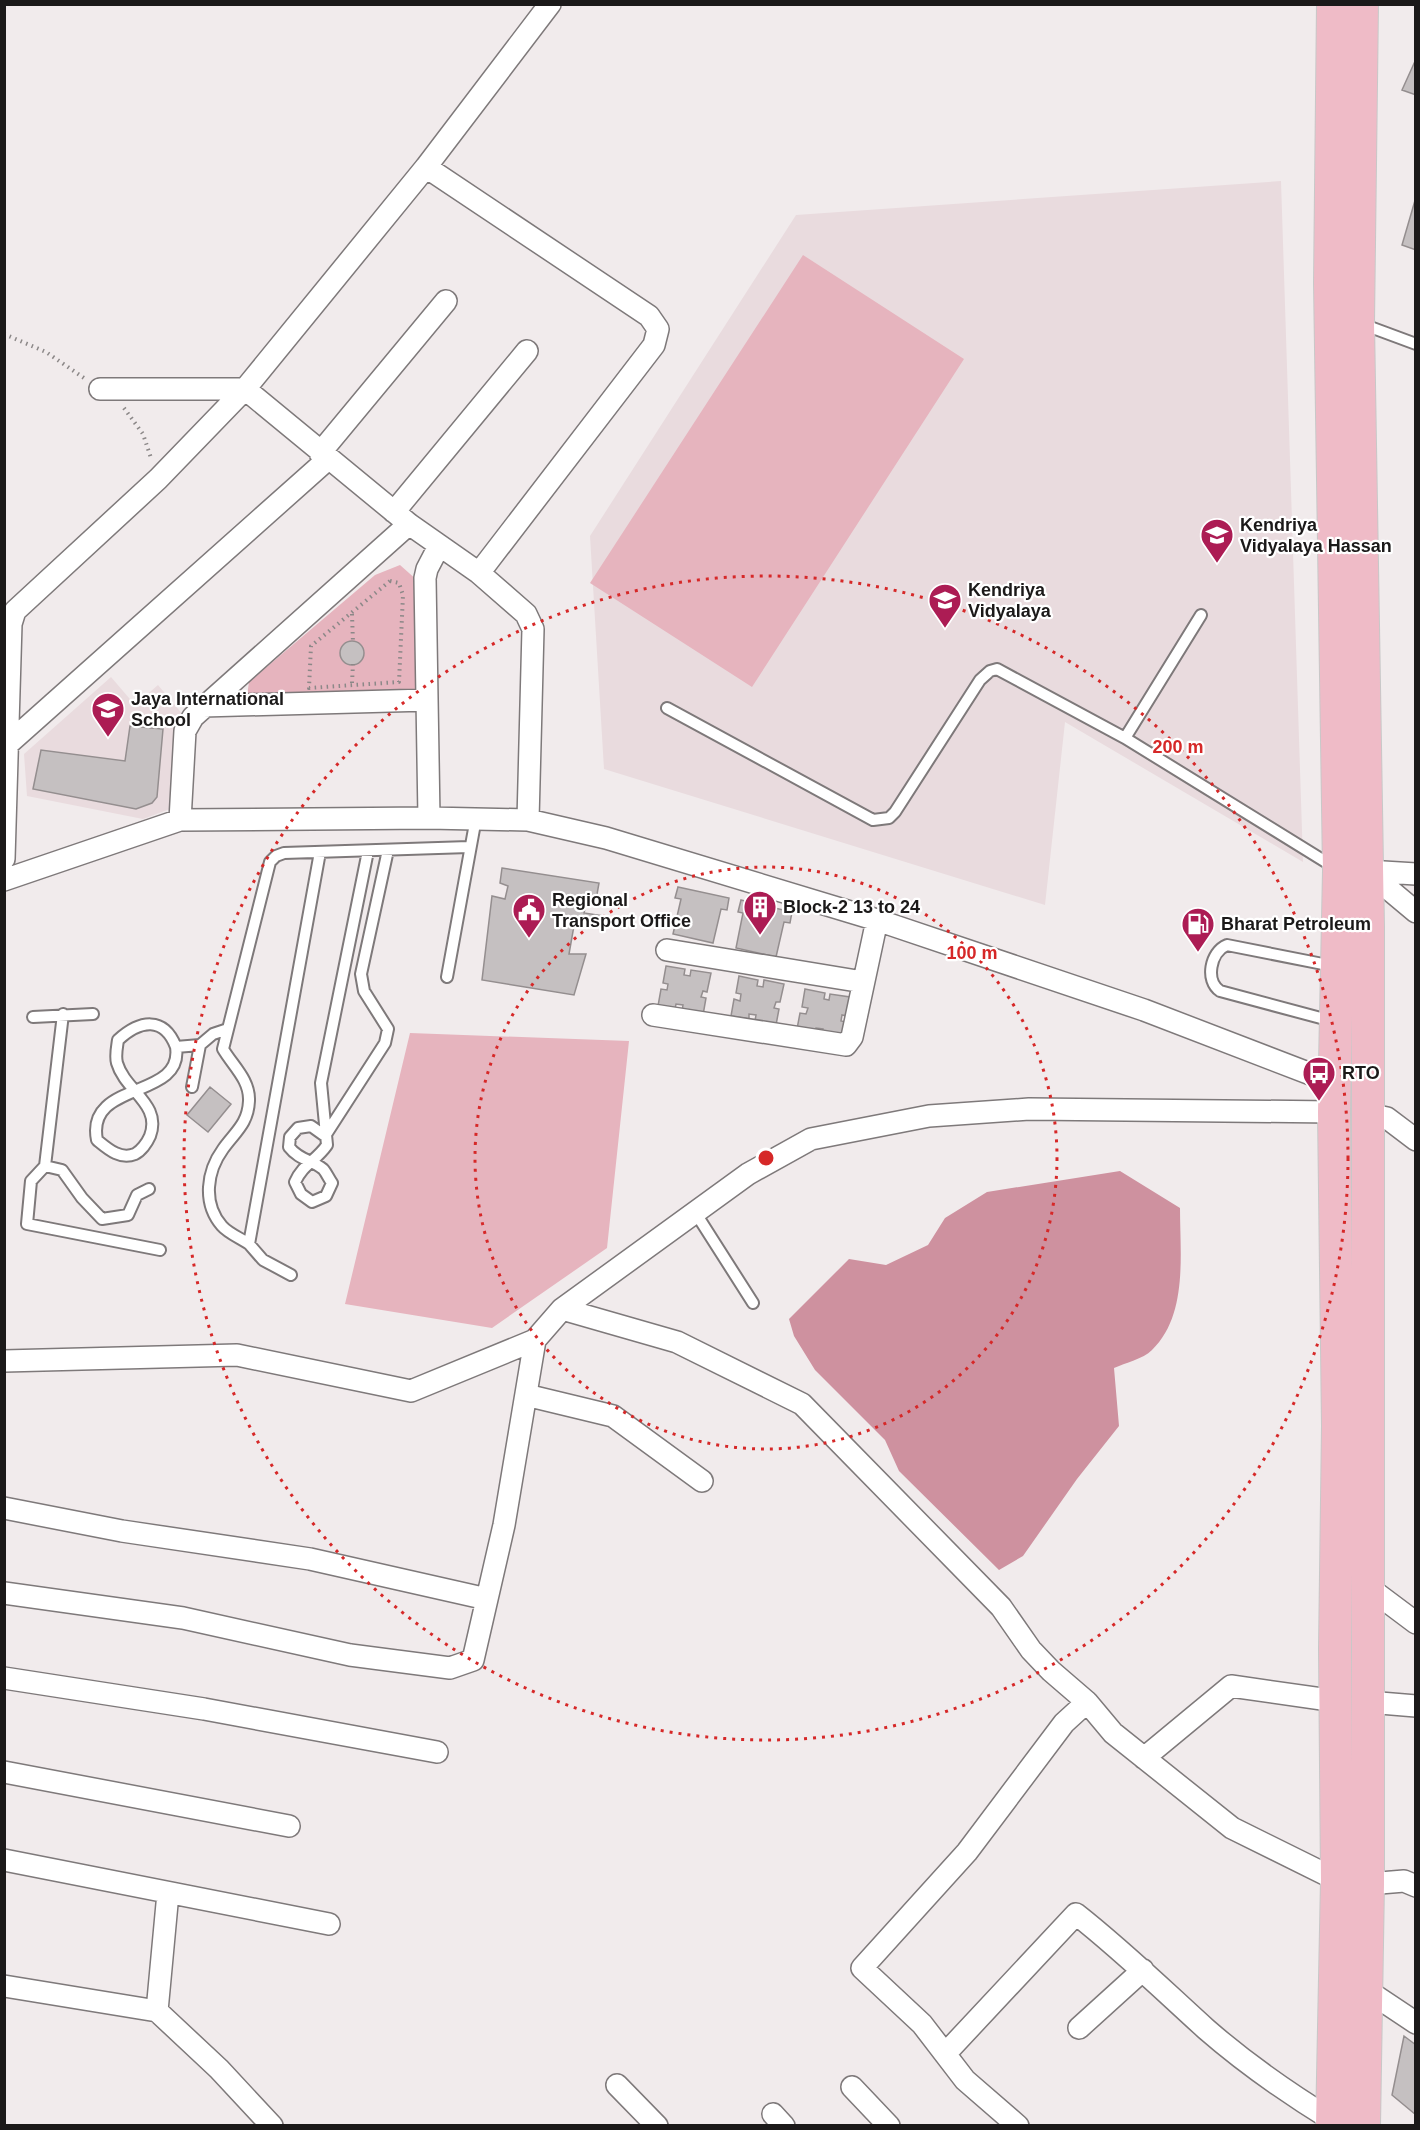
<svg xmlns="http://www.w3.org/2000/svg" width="1420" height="2130" viewBox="0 0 1420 2130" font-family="Arial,sans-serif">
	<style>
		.built { fill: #e9dbde }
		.green { fill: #e6b4be }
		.water { fill: #ce919f }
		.building { fill: #c5c0c1; stroke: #948e8f; stroke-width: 1.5 }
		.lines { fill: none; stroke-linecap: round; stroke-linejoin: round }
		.service-casing { stroke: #7e797a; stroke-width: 14 }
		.minor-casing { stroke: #7e797a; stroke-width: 24 }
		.primary-casing { stroke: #c8c8c8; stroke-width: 34 }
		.path { stroke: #8c8888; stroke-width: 4; stroke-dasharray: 1.5 4.5; stroke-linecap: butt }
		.service { stroke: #fff; stroke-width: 10 }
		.minor { stroke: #fff; stroke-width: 21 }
		.primary { stroke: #efbbc7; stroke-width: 32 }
		.ring { fill: none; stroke: #d62828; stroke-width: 3; stroke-dasharray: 3 6 }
		.labels { text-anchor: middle; stroke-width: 4.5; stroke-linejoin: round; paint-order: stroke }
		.poi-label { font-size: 18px; font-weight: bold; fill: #1b1919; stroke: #fff; text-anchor: start }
		.centre { fill: #d62828; stroke: #fff; stroke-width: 3 }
		.ring-label { font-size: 18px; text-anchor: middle; font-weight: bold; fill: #d62828; stroke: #fff; stroke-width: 4.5; stroke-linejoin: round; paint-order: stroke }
	</style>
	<rect width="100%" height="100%" fill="#f1ebec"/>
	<path class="built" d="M1281,181l22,681 -238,-140 -20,183 -441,-136 -14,-233 206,-321z
		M111,677l24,28 23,-20 26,31 -8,7 -6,86 -27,10 -116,-23 -3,-42z"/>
	<path class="green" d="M803,255l161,104 -212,328 -162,-104z
		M400,565l18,16 -2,111 -169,4 2,-14 126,-107z
		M410,1033l219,8 -22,207 -115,80 -147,-24z"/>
	<path class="water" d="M1120,1171l60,37c0,47 8,107 -28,142 -9,9 -27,13 -38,18l5,58 -42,53 -54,77 -24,14 -100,-99 -14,-31 -70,-70 -21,-34 -5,-17 60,-60 37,6 42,-20 17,-27 42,-26z"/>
	<path class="building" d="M1416,59v36l-14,-5z
		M1416,197v53l-14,-5z
		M340 653a12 12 0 1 1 24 0a12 12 0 1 1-24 0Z
		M130,726l33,3 -6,68 -5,6 -16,6 -103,-20 8,-39 84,11z
		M502,868l97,15 -3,17h-9l-3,13 19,3 -1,9 -27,-5 -6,34h17l-12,41 -92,-15 10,-84 13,3 3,-13 -8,-3z
		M678,887l51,11 -2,12 -6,-1 -8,34 -40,-9 8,-35 -6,-1z
		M741,900l51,12 -2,11 -6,-1 -8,35 -40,-9 7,-35 -5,-1z
		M666,966l19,3 -1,6 6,1 1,-6 20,3 -4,19 -4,-1 -2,6 5,1 -3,17 -21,-4 1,-6 -7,-1 -1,5 -17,-3 3,-17 6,1 1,-6 -5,-1z
		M739,976l19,4 -1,6 6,1 1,-7 20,4 -4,18h-4l-2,6 5,1 -3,16 -21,-4 1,-6 -7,-1v5l-18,-3 3,-17 6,2 1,-7 -5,-1z
		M805,989l20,4 -1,6 5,1 1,-6 20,3 -3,19 -5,-1 -1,6 5,1 -3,16 -21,-3 1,-6 -7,-1 -1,4 -18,-3 3,-16 6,1 2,-6 -6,-1z
		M210,1087l21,17 -23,28 -21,-17z
		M1404,2036l12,9v70l-24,-20z"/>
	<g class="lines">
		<g class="service-casing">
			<path id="service" d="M1362,324l54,20
				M667,708l206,112 16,-2 6,-6 85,-132 10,-9 7,-2 128,69 209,129
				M1125,738l76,-123
				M368,851l-47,232 6,62c-11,16 -24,19 -32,37l6,12 11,8 14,-6 6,-13c-3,-4 -6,-11 -9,-14 -11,-9 -24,-9 -34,-22l1,-10 8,-9 13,-2 14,10 60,-93 3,-14 -24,-38 -3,-17 27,-124
				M320,852l-71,392c-9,-6 -21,-11 -27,-18 -20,-23 -15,-55 1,-77 12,-17 25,-25 26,-48 1,-21 -16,-35 -26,-52l47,-187 6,-6 8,-3 185,-6
				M447,977l29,-159
				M63,1014l-18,152 -14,15 -4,43 133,26
				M33,1017l60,-3
				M1332,1021l-112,-30c-15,-10 -10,-39 7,-46l106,21
				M176,1047c-12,-31 -36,-27 -58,-7 -1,7 -3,16 -1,23 8,28 45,41 33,73 -3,7 -9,15 -15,18 -15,6 -27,-5 -38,-14 -12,-60 87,-40 79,-93
				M176,1047l24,-2 13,-11 15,-5
				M192,1087l8,-42
				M45,1166l17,4 20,28 20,21 26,-4 9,-20 12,-6
				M695,1212l58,91
				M249,1244l14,16 28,15"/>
		</g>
		<g class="minor-casing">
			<path id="minor" d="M426,167l223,149 9,13 -4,16 -175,228
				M100,389h145l164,135 70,49 47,41 7,15 -5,191
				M320,453l126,-152
				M394,512l133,-161
				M203,706l224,-6
				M8,744l320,-285
				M429,818l-4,-240 2,-9 12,-23
				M180,820l5,-89 8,-14 216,-193
				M4,859l7,-235 4,-13 143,-132 87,-90 181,-222 124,-163
				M1361,871h6l49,41
				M1367,871l49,3
				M4,880l176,-60 249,-2 99,2 78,18 271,82 267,90 190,73
				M667,950l196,32
				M653,1015l193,30 6,-8 25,-117
				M1368,1114l19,4 29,22
				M562,1309l186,-135 63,-35 118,-23 100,-7 305,3
				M4,1361l233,-6 174,36 124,-51 27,-31 115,33 125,62 199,203 30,43 20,21 36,31
				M526,1395l87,21 89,65
				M4,1508l118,23 188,28 177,40
				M1368,1587l48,36
				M4,1593l179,25 167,37 100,13 23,-8 31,-135 31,-185
				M4,1678l200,31 233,43
				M1368,1702l48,4
				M1144,1758l87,-72 105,15
				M4,1772l285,54
				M4,1860l325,64
				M1368,1884l36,-3 12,5
				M4,1986l153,25 62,58 53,57
				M1365,1989l51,34
				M157,2011l11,-118
				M1079,2028l64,-58
				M945,2054l131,-140c46,36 87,76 130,115 39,34 82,64 126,91
				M617,2085l40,41
				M852,2087l37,39
				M773,2114l11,12
				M1018,2126l-53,-46 -43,-56 -60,-56 105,-116 97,-129 23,-21 26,31 119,95 105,52"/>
		</g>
		<g class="primary-casing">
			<path id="primary" d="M1362,4l-4,319 10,604v957l-4,242
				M1332,2126l5,-246 -2,-232 3,-222 -4,-314 5,-241 -9,-588 3,-279"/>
		</g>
		<path class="path" d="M4,334l42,18 38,26
			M124,408l19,26 8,24
			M390,581l9,2 4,12 -4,87 -90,6 2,-42z
			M352,614l1,29
			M352,683l1,-19"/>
		<use href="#service" class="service"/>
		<use href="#minor" class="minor"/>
		<use href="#primary" class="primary"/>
	</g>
	<g class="ring">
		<circle cx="766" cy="1158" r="291"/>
		<circle cx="766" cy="1158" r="582"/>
	</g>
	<defs>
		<g id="school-pin" transform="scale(1.725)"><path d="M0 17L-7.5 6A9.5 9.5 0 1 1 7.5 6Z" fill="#ac1c54" stroke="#fff"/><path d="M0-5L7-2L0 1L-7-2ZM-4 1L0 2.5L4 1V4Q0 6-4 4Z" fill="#fff"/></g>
		<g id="building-pin" transform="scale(1.725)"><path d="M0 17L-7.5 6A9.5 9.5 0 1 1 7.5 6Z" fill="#ac1c54" stroke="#fff"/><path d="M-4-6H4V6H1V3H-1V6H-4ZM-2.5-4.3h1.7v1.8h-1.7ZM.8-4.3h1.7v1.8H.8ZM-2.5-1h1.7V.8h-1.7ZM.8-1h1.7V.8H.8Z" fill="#fff"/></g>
		<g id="civic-pin" transform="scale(1.725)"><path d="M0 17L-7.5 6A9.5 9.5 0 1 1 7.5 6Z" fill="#ac1c54" stroke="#fff"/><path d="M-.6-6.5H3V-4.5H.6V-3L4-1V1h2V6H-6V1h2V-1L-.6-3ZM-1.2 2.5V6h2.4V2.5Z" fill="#fff"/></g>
		<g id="fuel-pin" transform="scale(1.725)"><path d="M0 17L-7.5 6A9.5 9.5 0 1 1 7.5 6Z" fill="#ac1c54" stroke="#fff"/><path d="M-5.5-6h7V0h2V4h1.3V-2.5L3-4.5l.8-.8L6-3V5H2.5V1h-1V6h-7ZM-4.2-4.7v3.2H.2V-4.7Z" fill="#fff"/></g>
		<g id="bus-pin" transform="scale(1.725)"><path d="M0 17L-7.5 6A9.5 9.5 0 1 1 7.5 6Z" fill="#ac1c54" stroke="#fff"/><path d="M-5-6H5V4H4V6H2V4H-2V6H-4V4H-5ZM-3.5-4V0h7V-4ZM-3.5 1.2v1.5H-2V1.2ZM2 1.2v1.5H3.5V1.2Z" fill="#fff"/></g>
	</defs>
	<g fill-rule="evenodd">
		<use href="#school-pin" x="1217" y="535"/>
		<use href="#school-pin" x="945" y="600"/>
		<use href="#school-pin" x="108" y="709"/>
		<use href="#building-pin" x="760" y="907"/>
		<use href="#civic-pin" x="529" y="910"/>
		<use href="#fuel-pin" x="1198" y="924"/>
		<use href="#bus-pin" x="1319" y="1073"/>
	</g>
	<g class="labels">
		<g class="poi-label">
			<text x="1240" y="531">Kendriya<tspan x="1240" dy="21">Vidyalaya Hassan</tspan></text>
			<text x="968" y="596">Kendriya<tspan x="968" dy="21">Vidyalaya</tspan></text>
			<text x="131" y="705">Jaya International<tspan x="131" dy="21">School</tspan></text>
			<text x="552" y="906">Regional<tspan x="552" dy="21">Transport Office</tspan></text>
			<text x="783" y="913">Block-2 13 to 24</text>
			<text x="1221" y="930">Bharat Petroleum</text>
			<text x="1342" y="1079">RTO</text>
		</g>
	</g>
	<circle cx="766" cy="1158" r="9" class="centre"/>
	<g class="ring-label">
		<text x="1178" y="753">200 m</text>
		<text x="972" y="959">100 m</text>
	</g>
	<rect width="1420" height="2130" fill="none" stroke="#1b1919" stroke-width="12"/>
</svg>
